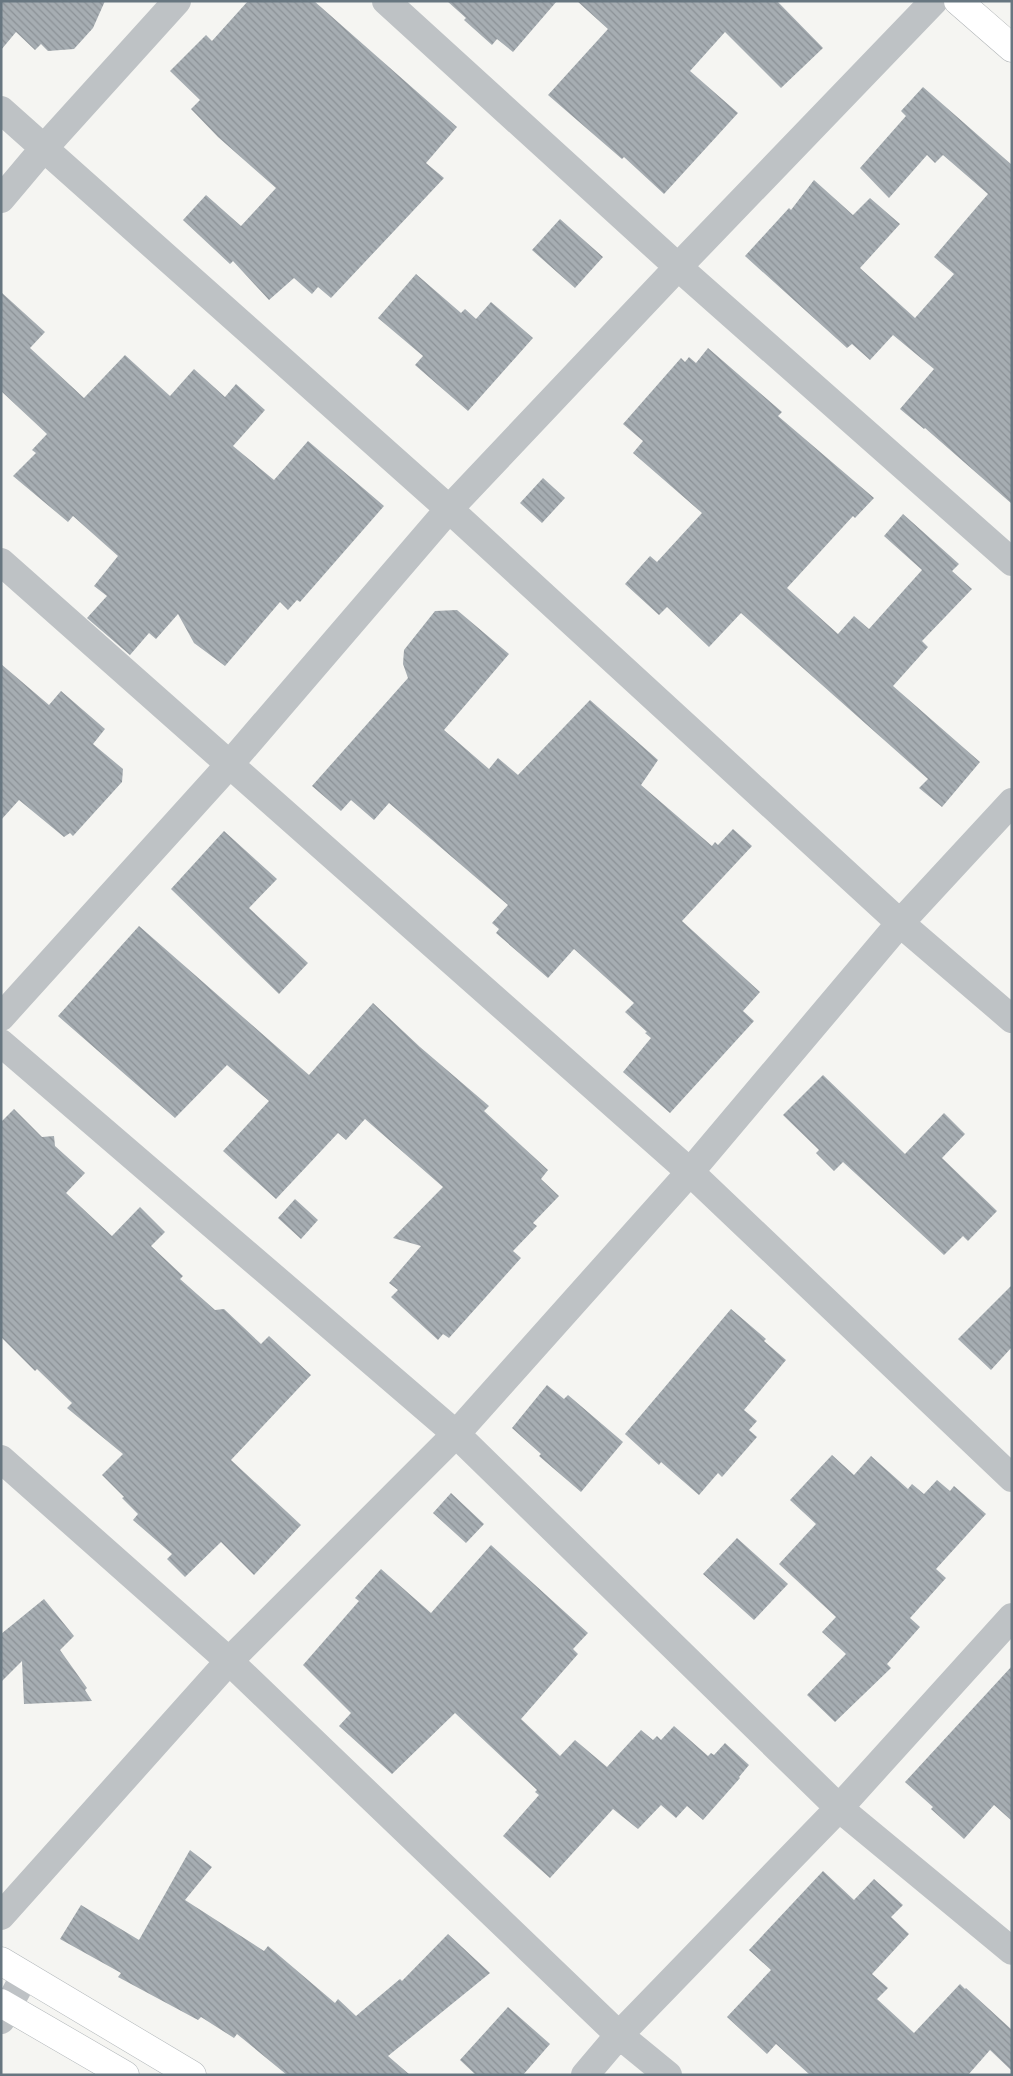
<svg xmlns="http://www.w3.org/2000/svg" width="1013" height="2076" viewBox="0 0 1013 2076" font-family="Ubuntu,sans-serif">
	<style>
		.building { fill: url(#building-back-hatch) }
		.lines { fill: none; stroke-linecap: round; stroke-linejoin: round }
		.secondary-casing { stroke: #b1b6b9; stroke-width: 29 }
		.highway-casing { stroke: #b1b5b7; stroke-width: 29 }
		.street { stroke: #bec2c5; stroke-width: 28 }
		.secondary { stroke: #fff; stroke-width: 28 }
		.highway { stroke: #fff; stroke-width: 28 }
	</style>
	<defs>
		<pattern id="building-back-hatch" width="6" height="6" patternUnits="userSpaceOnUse" patternTransform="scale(1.25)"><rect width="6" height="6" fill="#a6adb2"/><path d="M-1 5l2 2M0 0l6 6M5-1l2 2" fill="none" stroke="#8b9196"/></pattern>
	</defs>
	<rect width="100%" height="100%" fill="#f5f5f2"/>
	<path class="building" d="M1,1h104l-12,27 -19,21 -26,2 -7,-7 -6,6 -19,-18 -15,18z
		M248,1h66l143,126 -31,36 18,15 -113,120 -13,-11 -6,7 -18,-16 -25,22 -36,-39 -3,3 -47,-44 23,-25 35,31 35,-38 -58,-51 -27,-28 9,-9 -30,-29 36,-36 6,6z
		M447,1h110l-44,51 -16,-13 -5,6 -28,-25 2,-2z
		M577,1h200l46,47 -42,40 -56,-56 -35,39 48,42 -74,81 -40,-37 -2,2 -74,-64 60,-66z
		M923,87l89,78v339l-87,-76 -1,1 -24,-20 34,-40 -41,-34 -23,25 -18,-16 -5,4 -102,-92 44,-48 2,2 23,-30 39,35 17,-17 30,26 -40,44 55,50 39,-44 -20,-17 54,-63 -45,-39 -8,8 -8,-8 -38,43 -29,-30 46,-52 -5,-5z
		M560,219l43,38 -28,31 -43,-38z
		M416,274l45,39 4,-4 11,10 15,-17 42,36 -65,73 -53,-46 8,-9 -45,-38z
		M1,292l44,40 -15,16 54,50 41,-43 45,41 24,-27 31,28 11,-13 29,26 -32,36 41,34 34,-39 76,65 -84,96 -3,-2 -9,10 -8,-8 -55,64 -31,-23 -16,-29 -22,25 -7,-6 -19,22 -43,-37 20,-22 -13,-10 24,-30 -45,-40 -5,6 -55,-46 23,-23 -4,-3 15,-16 -46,-43z
		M708,348l74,64 -4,4 96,82 -19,20 -2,-2 -66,72 51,46 16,-18 15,13 53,-59 -38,-34 19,-22 56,50 -7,7 20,18 -50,52 6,6 -35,39 87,76 -38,45 -23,-19 9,-9 -187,-166 -32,34 -42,-40 -8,8 -34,-31 25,-28 7,6 45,-49 -69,-60 10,-12 -20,-17 58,-66 4,4 4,-5 7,6z
		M543,478l22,20 -23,25 -22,-20z
		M457,610l52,44 -65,76 45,39 9,-11 20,17 72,-75 68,60 -17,25 71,61 3,-4 3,3 15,-16 19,17 -70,75 78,71 -17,19 11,10 -84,92 -47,-41 28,-34 -6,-5 2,-1 -22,-20 9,-9 -60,-54 -26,29 -52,-45 3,-4 -7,-6 16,-18 -119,-102 -15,17 -23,-20 -10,11 -29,-25 96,-108 -5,-14 1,-14 31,-39z
		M1,664l48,41 12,-14 44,38 -12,15 30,25 -1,13 -49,54 -3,-3 -6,4 -45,-37 -18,20z
		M224,831l53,48 -28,29 59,55 -29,31 -108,-105z
		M139,926l170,149 64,-72 47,44 69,59 -5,5 64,59 -7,9 18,17 -26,27 4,3 -24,25 8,7 -72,80 -6,-4 -5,6 -47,-43 7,-7 -9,-7 32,-37 -28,-8 50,-51 -78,-68 -19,21 -8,-7 -62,66 -53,-48 46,-50 -42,-36 -52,53 -117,-102z
		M823,1075l82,79 39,-41 21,21 -23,24 55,53 -29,30 -5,-5 -19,19 -101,-93 -9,9 -18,-18 3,-3 -36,-35z
		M14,1109l28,28 12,-1 1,10 30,27 -19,20 46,43 28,-29 25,25 -14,14 32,30 -3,3 35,31 9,-1 37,35 8,-8 42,39 -80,85 70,65 -47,50 -33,-33 -36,35 -18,-18 5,-5 -39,-34 5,-6 -16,-16 2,-1 -22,-22 21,-21 -56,-46 5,-5 -35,-34 -2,2 -34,-34v-215z
		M295,1199l23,21 -17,19 -23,-21z
		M1012,1285v62l-21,23 -33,-31z
		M731,1309l35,30 -2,2 22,19 -42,50 13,11 -8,9 8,7 -35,40 -4,-4 -19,22 -38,-33 -2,3 -34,-31z
		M547,1385l17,14 4,-4 55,47 -42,50 -42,-36 2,-2 -29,-26z
		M832,1455l22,20 17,-19 37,33 4,-5 12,10 13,-14 13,11 4,-5 32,28 -50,55 10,9 -36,40 10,9 -33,37 4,4 -56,54 -28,-27 39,-41 -24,-22 14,-15 -57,-53 37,-40 -26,-24z
		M451,1493l33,31 -18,19 -33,-30z
		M737,1538l51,46 -34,36 -51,-46z
		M491,1545l97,88 -15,16 5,5 -57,65 39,37 15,-16 32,27 34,-37 12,10 4,-4 4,4 13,-14 34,30 3,-3 3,2 11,-12 24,22 -10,12 1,1 -37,42 -16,-14 -11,12 -15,-13 -23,24 -25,-20 -63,69 -47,-42 36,-41 -4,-3 2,-2 -82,-77 -63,61 -53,-48 12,-13 -48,-48 56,-64 -4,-3 26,-29 50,44z
		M44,1599l30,37 -14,14 27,38 -2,2 7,11 -68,3 -2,-43 -21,21v-48z
		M1012,1666v155l-18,-16 -30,34 -33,-30 2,-2 -28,-25z
		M190,1850l22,17 -27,33 79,51 4,-5 67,57 3,-4 18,17 44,-37 2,2 46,-47 42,39 -102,83 22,19h-123l-50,-41 -3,4 -33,-21 -3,3 -80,-43 3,-4 -61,-34 21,-34 58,35z
		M823,1871l31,29 20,-21 29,26 -12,12 18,17 -37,40 16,14 -11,11 37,34 46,-49 5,5 1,-1 46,42v41l-22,-21 -22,25h-158l-34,-31 -9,10 -40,-37 44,-47 -22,-20z
		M508,2007l42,37 -27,31h-47l-16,-15z"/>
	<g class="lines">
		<g class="secondary-casing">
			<path id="secondary" d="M1,1961l191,114
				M1,2003l124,72"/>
		</g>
		<g class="highway-casing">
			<path id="highway" d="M958,1l54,47"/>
		</g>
		<path class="street" d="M386,1l292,266 334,295
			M1,110l448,399 451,414 112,96
			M1,199l43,-51 133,-147
			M1,562l689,610 322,306
			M1,1017l228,-252 220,-256 229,-242 256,-266
			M1,1043l455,391 383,374 173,143
			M1,1459l228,202 390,374 49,40
			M1,1916l228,-255 227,-227 234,-262 210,-249 112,-121
			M1,2020l24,-45
			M585,2075l34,-40 220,-227 173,-191"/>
		<use href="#secondary" class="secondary"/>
		<use href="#highway" class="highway"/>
	</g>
	<rect width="1013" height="2076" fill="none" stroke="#677680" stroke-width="5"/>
</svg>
